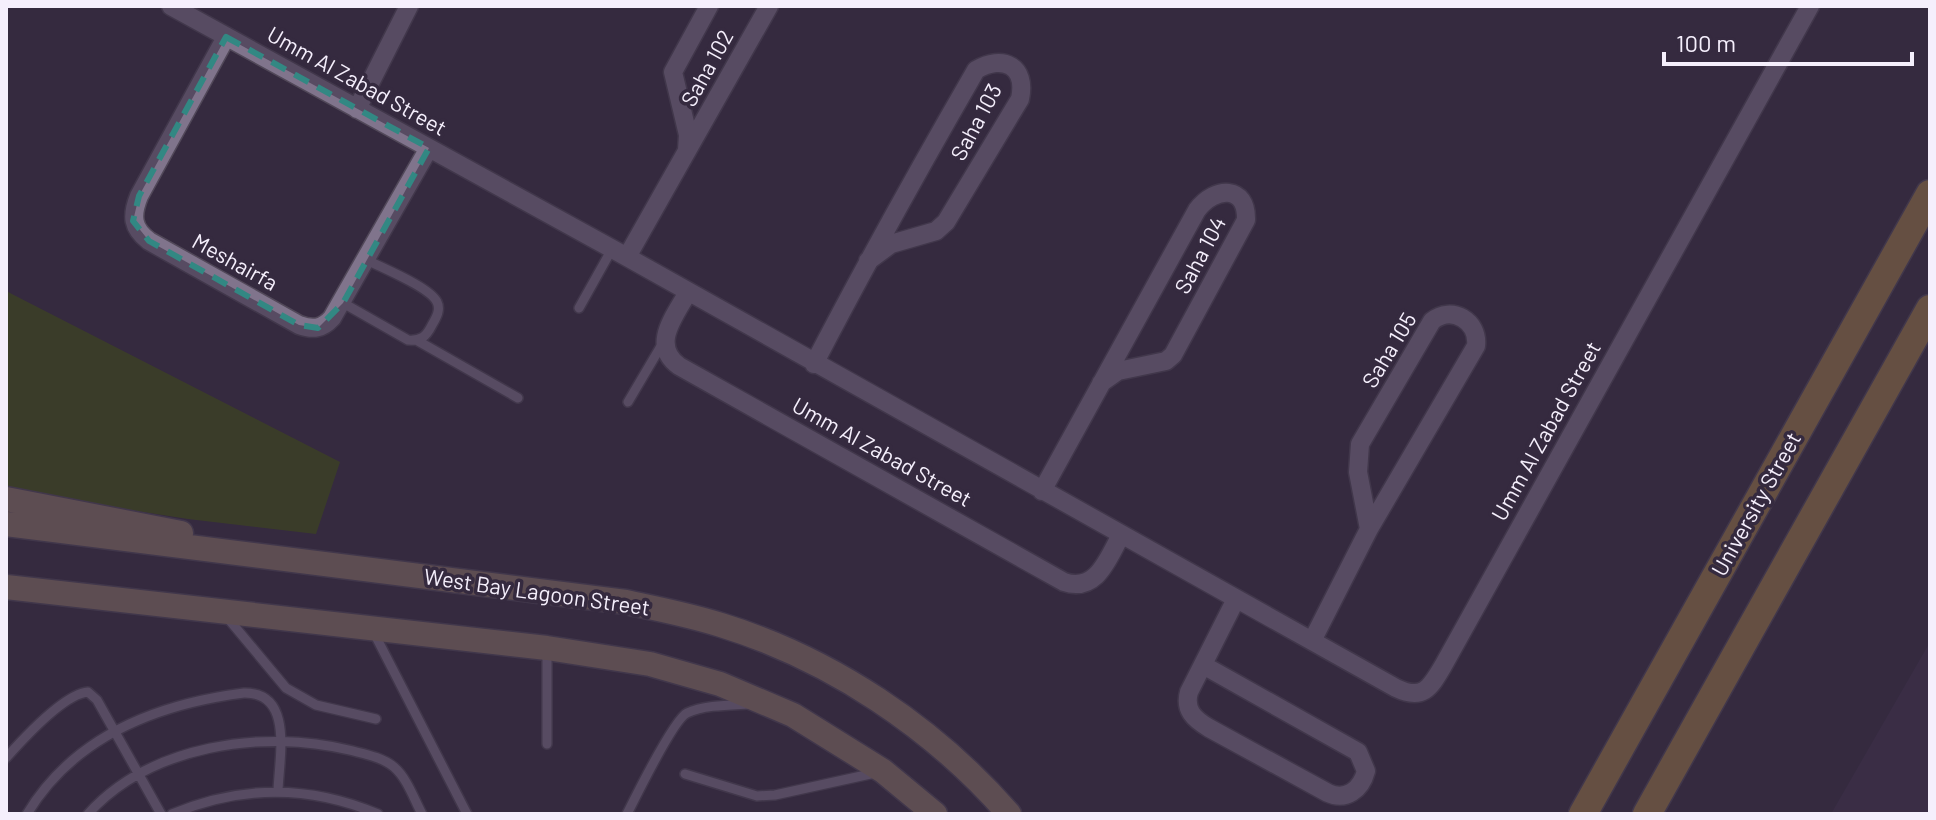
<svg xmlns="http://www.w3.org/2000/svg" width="1936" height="820" viewBox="0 0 1936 820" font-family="Barlow,sans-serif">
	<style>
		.built { fill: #40324c }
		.green { fill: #42530f }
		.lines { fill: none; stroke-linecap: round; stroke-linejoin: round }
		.lane-casing { stroke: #514859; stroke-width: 12 }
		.street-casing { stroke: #514859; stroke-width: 21 }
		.secondary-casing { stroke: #514859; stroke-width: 27 }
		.primary-casing { stroke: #514859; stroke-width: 31 }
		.lane { stroke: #80748c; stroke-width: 9 }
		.street { stroke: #80748c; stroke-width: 18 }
		.secondary { stroke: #8f7868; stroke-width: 24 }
		.primary { stroke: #9f7c45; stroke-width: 28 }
		.marked { fill: none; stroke: #328883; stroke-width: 6; stroke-dasharray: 16 10; stroke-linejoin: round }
		.labels { text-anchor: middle; stroke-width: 7; stroke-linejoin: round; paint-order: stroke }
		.street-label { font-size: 22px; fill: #f5effc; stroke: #352a3f }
	</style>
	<rect width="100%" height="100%" fill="#352a3f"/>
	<path class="built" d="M1930,642v172h-99z"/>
	<path class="green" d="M6,291l334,171 -24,72 -128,-15 -153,-24 -29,-8z"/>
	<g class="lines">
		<g class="lane-casing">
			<path id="lane" d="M343,303l65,37c13,1 18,-3 24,-15 4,-7 9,-15 5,-23 -7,-15 -55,-34 -70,-42
				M579,308l33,-59
				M418,341l100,57
				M628,402l36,-61
				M226,616l60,72 30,17 60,14
				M373,631l94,183
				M547,744v-93
				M6,758c16,-18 58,-64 82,-66l9,8 64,114
				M685,774l72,22 18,-1 100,-22
				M27,814c47,-78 130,-110 217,-121 50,-1 35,65 34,98
				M88,814c62,-69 175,-85 261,-64 15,4 33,7 45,17 13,11 20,32 28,47
				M172,814c69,-29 138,-29 206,0
				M627,814c8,-16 47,-95 60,-101 17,-8 43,-8 61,-9"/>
		</g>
		<g class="street-casing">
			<path id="street" d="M171,6l456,251 685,384 84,47c27,13 34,0 47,-22l367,-660
				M226,37l-87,159c-8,20 -7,32 10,45l150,84c14,5 23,4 33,-7l97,-170
				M357,109l52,-103
				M687,150l1,-15 -15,-63 36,-66
				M627,257l142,-251
				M688,292c-13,24 -38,53 -9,74l385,216c33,11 44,-24 57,-47
				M814,364c52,-100 106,-197 162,-294 27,-16 51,-4 44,29l-74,123 -10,9 -45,13 -23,17
				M1042,491l155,-281c18,-24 50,-25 49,10l-73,135 -7,6 -48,10 -17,12
				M1312,641l57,-112 107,-183c3,-25 -24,-41 -44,-25l-72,123 -2,28 11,57
				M1203,665l155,87 8,19c-5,19 -20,30 -38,22l-119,-65c-15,-9 -25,-18 -20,-36l47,-93"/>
		</g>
		<g class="secondary-casing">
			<path id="secondary" d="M6,499l175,34
				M6,524l620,78c32,7 64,13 95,23 110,34 212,102 288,189
				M6,587l541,61 103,16 70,20 73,31 90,56 52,43"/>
		</g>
		<g class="primary-casing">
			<path id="primary" d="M1583,814l347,-620
				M1647,814l283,-505"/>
		</g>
		<use href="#lane" class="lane"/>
		<use href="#street" class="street"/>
		<use href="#secondary" class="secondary"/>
		<use href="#primary" class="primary"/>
	</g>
	<path d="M0 0H1936V820H0ZM226,37l203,111 -86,155 -25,25 -19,-3 -150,-84 -16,-20 6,-25z" fill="#352a3f" fill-opacity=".55" fill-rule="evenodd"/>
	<path class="marked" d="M226,37l203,111 -86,155 -25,25 -19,-3 -150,-84 -16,-20 6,-25z"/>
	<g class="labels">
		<g class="street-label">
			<text transform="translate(707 68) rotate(-61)" y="8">Saha 102</text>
			<text transform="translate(357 81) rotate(29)" y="8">Umm Al Zabad Street</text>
			<text transform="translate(976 122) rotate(-62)" y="8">Saha 103</text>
			<text transform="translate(1200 255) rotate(-62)" y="8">Saha 104</text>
			<text transform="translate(235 262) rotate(29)" y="8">Meshairfa</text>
			<text transform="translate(1389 350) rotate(-59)" y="8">Saha 105</text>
			<text transform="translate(1546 431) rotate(-61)" y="8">Umm Al Zabad Street</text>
			<text transform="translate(882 452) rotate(29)" y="8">Umm Al Zabad Street</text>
			<text transform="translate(1756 504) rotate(-61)" y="8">University Street</text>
			<text transform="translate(537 592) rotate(8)" y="8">West Bay Lagoon Street</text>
		</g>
	</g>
	<rect width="1936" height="820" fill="none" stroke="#f5effc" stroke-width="16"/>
	<path d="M1664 52v12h248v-12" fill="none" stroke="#f5effc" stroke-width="4"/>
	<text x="1676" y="52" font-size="24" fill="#f5effc" stroke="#352a3f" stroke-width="6" paint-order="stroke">100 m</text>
</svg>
